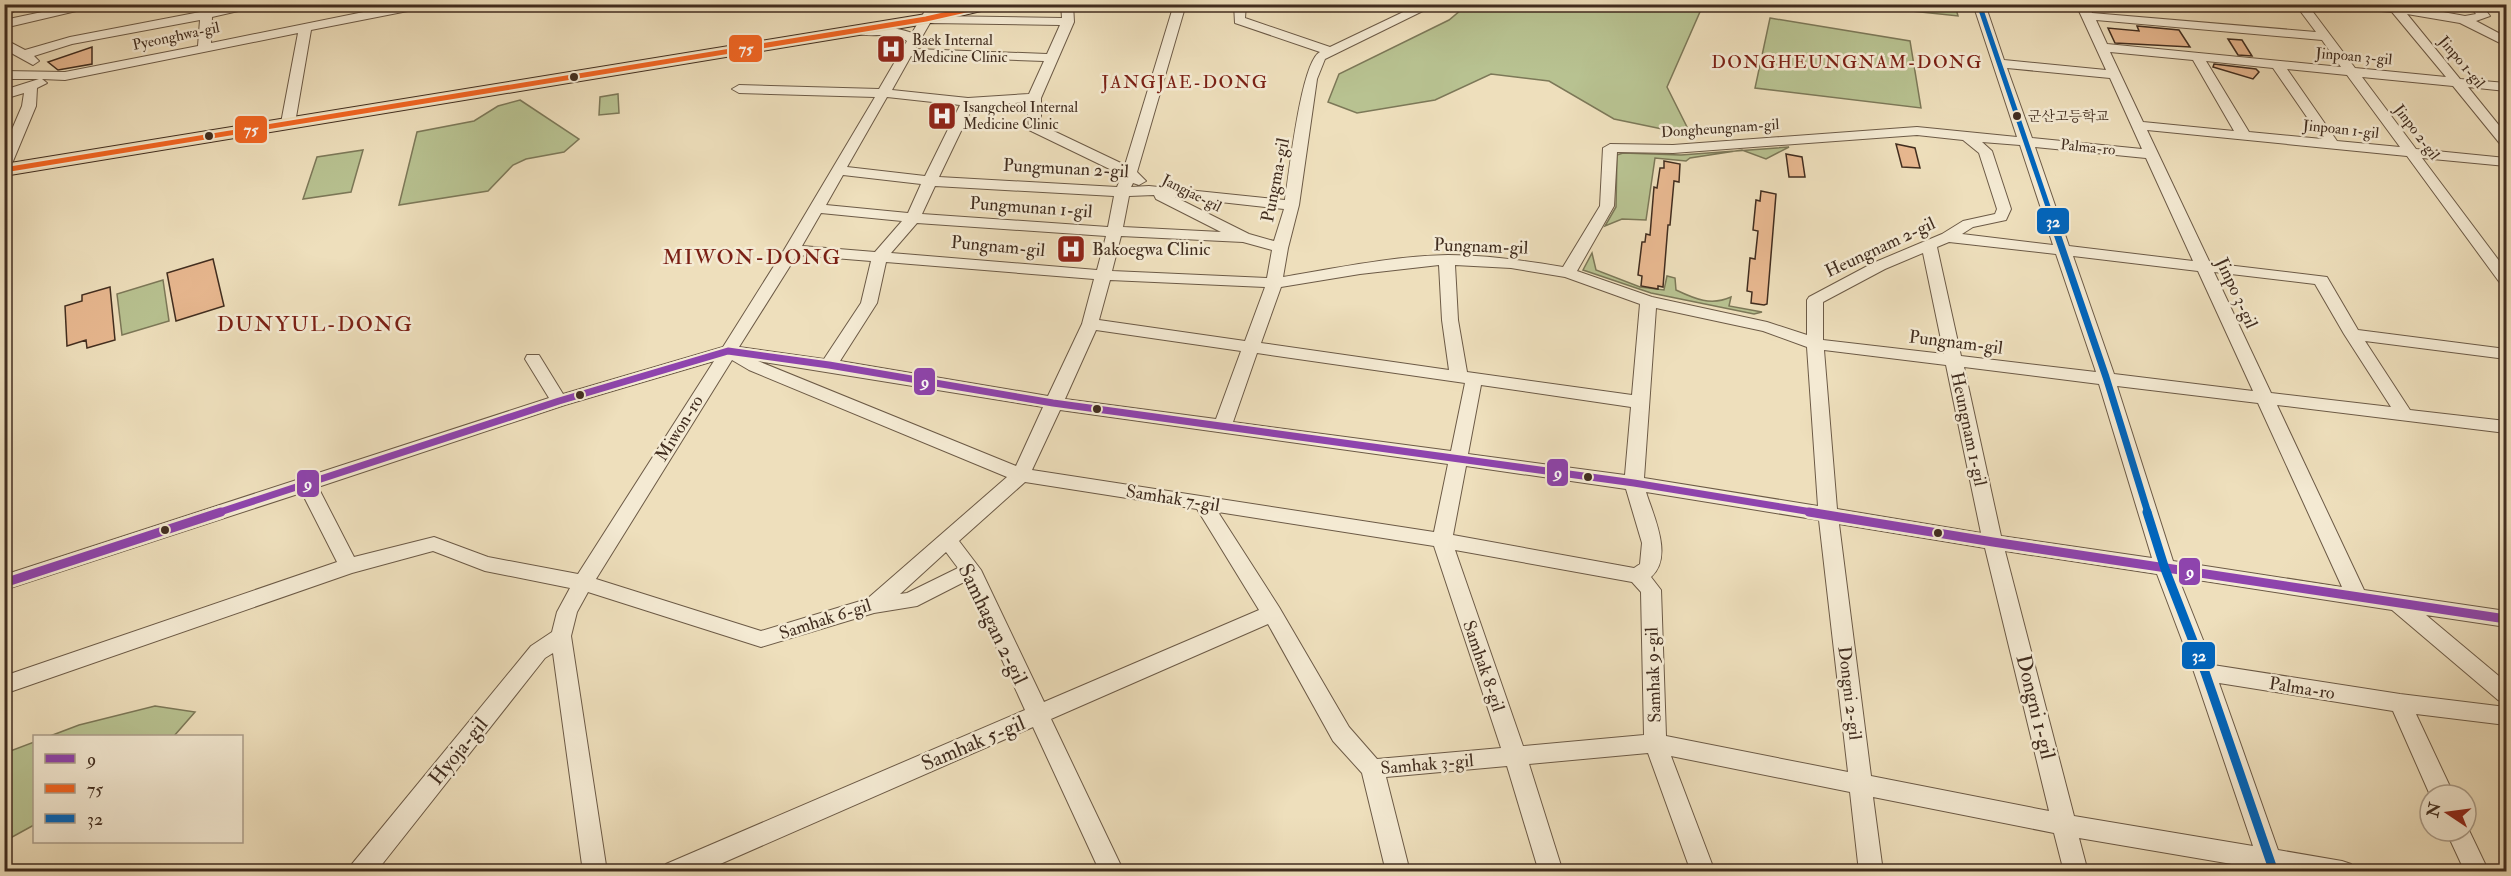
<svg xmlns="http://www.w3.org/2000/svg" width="2511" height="876" viewBox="0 0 2511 876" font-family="'IM FELL Double Pica','Noto Serif KR',serif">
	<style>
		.green { fill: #b8c291; stroke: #7c7858; stroke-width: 1.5 }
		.building { fill: #e8b890; stroke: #412d1f; stroke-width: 1.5 }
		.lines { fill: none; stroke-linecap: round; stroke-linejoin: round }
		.minor-casing { stroke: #6c5a46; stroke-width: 2 }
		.major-casing { stroke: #412d1f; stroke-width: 2 }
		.minor { fill: #f4ead3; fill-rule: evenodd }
		.major { fill: #eedfbc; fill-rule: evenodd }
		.bus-1-far1-casing { stroke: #f4ead3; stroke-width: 11 }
		.bus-1-casing { stroke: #f4ead3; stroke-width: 14 }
		.bus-2-casing { stroke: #f4ead3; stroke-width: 8 }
		.bus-3-far2-casing { stroke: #f4ead3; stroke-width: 8 }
		.bus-3-far1-casing { stroke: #f4ead3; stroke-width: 11 }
		.bus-3-casing { stroke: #f4ead3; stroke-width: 14 }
		.bus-1-far1 { stroke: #8e44ad; stroke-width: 7 }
		.bus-1 { stroke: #8e44ad; stroke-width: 9 }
		.bus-2 { stroke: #f26522; stroke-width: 5 }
		.bus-3-far2 { stroke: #0065bd; stroke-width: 5 }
		.bus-3-far1 { stroke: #0065bd; stroke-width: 7 }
		.bus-3 { stroke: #0065bd; stroke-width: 9 }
		.bus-dot { fill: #412d1f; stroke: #f4ead3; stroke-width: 2 }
		.labels { text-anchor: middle; stroke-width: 5; stroke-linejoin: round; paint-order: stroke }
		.far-bus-label { font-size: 14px; fill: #412d1f; stroke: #f4ead3; text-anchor: start }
		.far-street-label { font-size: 15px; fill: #412d1f; stroke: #f4ead3 }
		.far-poi-label { font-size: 15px; fill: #412d1f; stroke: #f4ead3; text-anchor: start }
		.far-quarter-label { font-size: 18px; letter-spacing: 1.5px; fill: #7a1f14; stroke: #f4ead3 }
		.street-label { font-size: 18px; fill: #412d1f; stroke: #f4ead3 }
		.poi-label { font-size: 18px; fill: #412d1f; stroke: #f4ead3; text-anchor: start }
		.quarter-label { font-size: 21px; letter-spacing: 1.5px; fill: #7a1f14; stroke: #f4ead3 }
		.near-street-label { font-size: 21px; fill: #412d1f; stroke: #f4ead3 }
		.line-badge { stroke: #f4ead3; stroke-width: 2 }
		.badge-label { font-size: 16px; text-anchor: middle; font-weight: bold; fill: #fff }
	</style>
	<rect width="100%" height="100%" fill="#eedfbc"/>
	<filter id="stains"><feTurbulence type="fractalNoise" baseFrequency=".00333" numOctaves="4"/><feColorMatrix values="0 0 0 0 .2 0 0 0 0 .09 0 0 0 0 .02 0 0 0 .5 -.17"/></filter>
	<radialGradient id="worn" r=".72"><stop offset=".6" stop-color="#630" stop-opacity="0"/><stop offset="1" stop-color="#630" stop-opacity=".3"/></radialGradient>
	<path class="green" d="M1467,5h236l-36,82 24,48 -77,-16 -65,-38 -58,-7 -56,26 -78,13 -29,-11 11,-28 110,-54z
		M1901,5h54l3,11 -56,-6z
		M1770,18l140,23 11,67 -166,-20z
		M618,94l1,19 -20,2 1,-18z
		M520,100l59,39 -15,13 -38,7 -13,6 -25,26 -89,14 18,-73 57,-11 24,-15z
		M1789,147l-23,12 -24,-9 -52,8 -4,3 -31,-3 -9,62 -24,-1 -17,7 11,-19 1,-52 6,-2 58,2z
		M363,150l-12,42 -48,7 14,-42z
		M1592,253l4,17 44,17 24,3 3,-14 8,2 1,12c19,9 35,16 55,7l-2,9 33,6 -8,2 -103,-21 -68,-23z
		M163,280l6,41 -47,14 -5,-41z
		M155,706l40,6 -21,24h-124l29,-11z
		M34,742v83l-29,16v-88z"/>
	<path class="building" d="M2137,26l42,4 11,17 -75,-4 -7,-15 31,3z
		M2228,39l14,1 10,16 -14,-1z
		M92,47v17l-34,6 -10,-8z
		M2214,64l42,5 3,3 -6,7 -40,-12z
		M1896,144l19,4 5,20 -18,-1z
		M1786,154l16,3 3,20h-16z
		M1664,161l16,3 -1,18 -5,-1 -4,44h-2l-5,62 -5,-1v3l-17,-3 1,-10 -4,-1 4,-33h3l1,-8 4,1 4,-48 3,1 3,-20h4z
		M1761,191l15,3 -9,110 -3,1 -13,-2 1,-11 -5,-1 3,-33 5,1 3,-28 -5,-1 3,-30 4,1z
		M213,259l11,47 -48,15 -9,-48z
		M110,287l5,53 -28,8 -1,-8 -19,6 -2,-40 17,-5v-6z"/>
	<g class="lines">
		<g class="minor-casing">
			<path id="minor" d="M12,4h15l-23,13v-8z
				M80,4h26l-102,24v-8z
				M201,4h12v6l29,-6h27l-57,13 -1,26 192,-39h26l-6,4 -112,22 -16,93 -7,4 -7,-4 17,-90 -233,47 -23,-1 5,4 -10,5 -1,18 -25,60 -7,4v-22l18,-42 2,-13 -20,6v-9l35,-11h-35v-8l61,1 133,-26 2,-26 -128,24 -38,12 5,5 -6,4 -29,-16v-10l21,11 45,-13 130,-25z
				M929,4h12l-7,12 128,2 -1,-14h12l1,18 -33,76v27l84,40 49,-161h12l-49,168 9,9 -7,4 -6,-2 -2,4 18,-1 136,14c4,-25 16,-139 35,-148l-85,-29 -1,-19h12l-1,14 85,29 90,-43h17l-112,55 -8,20 -18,126 -11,43 -5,29c53,-9 111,-21 165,-22 39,0 77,6 115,12l37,-61 3,-58 7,-4 63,1 244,-18 100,10 -44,-133h12l19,56 102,10 -27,-59 -30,-3 -6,-4h45l4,9 224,19 -21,-28h12l48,64 91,9 -54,-65 -48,-4 -6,-4h61l66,12 11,-2 -8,-10h13l9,12 -14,5 30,16v9l-46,-23 -53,-9 53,65 46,4v8l-38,-4 38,47v12l-5,-1 -48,-59 -91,-9 54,72 90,9v8l-84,-8 84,112v15l-6,-2 -93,-127 -260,-26 63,133 117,14 31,53 148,19v10l-141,-18 45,69 96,11v12l-229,-28 87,185 142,21v16l-80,-12 80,67v21l-8,-3 -106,-90 -214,-33 35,88 187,29 106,13v18l-90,-11 38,81h-24l-37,-84 -174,-28 59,167 64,11 9,3 3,8h-92l-1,-3 -182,-31 9,34h-24l-10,-39 -181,-36 10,75h-24l-9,-80 -179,-36 44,116h-24l-43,-119 -119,11 34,108h-24l-32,-106 -121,11 24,95h-24l-24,-99 -29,-32 -65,-117 -217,95 73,153h-24l-67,-145 -331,145h-39l3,-8 359,-154 -59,-129 -49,25 -43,7 -113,34 -173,-55 -11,20 -6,24 36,236h-24l-30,-219 -8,5 -169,214h-27l3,-8 179,-218 21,-14 5,-20 13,-24 -85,-17 -52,-20 -81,22 -348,121v-18l333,-114 -34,-67 -5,-1 -294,96v-15l545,-177 -24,-39 2,-4h12l24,39 160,-47 61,-97 91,-153 -136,-4 -7,-4 7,-4 140,4 28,-48c-17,-12 -44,0 -56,-11 10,-9 48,-2 61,3zM2096,20l226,20 19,27 -234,-23zM930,23l130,2 -13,29 -132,-5zM2110,52l83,8 41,71 -91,-9zM911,56l133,5 -15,33 -61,4 -76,-8zM2206,61l67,7 49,71 -73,-7zM2007,68l103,10 32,71 -110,-11zM2287,69l60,6 53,72 -63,-6zM887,97l73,8 -35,71 -78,-9zM1027,102l2,28 93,45 -5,12 -178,-10 34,-71zM1917,135l46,5 16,13 18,56 -2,5 -32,7 -21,13 -69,29 -64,34 -2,3v35l-40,-13 -115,-25 -75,-26 37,-65 3,-54 56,1zM1982,142l38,3 33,100 -91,-11 11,-7 33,-7 5,-11 -19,-58zM2035,147l111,11 47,103 -124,-15zM843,175l78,9 -13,29 -82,-8zM935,186l179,10 -6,31 -186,-13zM1154,195l2,4 65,33 -98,-5 6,-31zM1175,197l109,12 -10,32 -25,-7zM821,213l81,8 -27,31 -73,-6zM917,223l189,13 -9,34 -206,-17zM1121,236l122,6 29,8 -5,28 -155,-7zM1949,242l107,12 40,118 -135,-16 -24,-109zM1923,253l21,101 -121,-14v-38l62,-33zM797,255l74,6 -10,42 -37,56 -85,-12zM2073,256l125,15 55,120 -139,-17zM886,262l208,17 -12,45 -34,72 -208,-35 37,-58zM1439,265l3,55 7,50 -188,-27 20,-56 79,-13zM1455,265l56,3 54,9 75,27 -8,91 -165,-23 -9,-52zM2214,272l101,12 29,50 47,73 -120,-14zM1110,280l155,7 -20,54 -146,-21zM1656,308l107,23 44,16 11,159 -174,-28zM1096,330l145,21 -25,68 -151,-20zM1824,350l122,15 35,168 -144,-24zM1257,353l208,30 -14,68 -218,-29zM732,360l17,10 258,107 -140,122 -106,32 -165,-52zM714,361l-136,213 -90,-17 -54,-20 -80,20 -36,-70 247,-82zM758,361l285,46 -27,59zM1964,367l135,17 53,174 -151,-22zM1481,385l150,22 -6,68 -157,-21zM2117,386l141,17 84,184 -169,-26zM1060,410l388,54 -14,68 -402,-62zM1466,466l160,23 16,54 -2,21 -6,4 -181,-33zM1025,482l172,27 62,101 -215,92 -63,-132 -22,-29zM1646,492l173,28 29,252 -182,-36 -5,-146 -10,-13c23,-20 2,-62 -5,-85zM1218,512l216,34 67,202 -124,11 -28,-32 -70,-120zM1839,524l146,24 64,263 -178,-35zM1455,550l177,32 9,10 3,143 -121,11zM2005,551l152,23 37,98 59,174 -179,-30zM946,552l12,16 -51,25 -7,1z
				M2466,824l23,48h-24l-19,-41h20z"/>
		</g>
		<g class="major-casing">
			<path id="major" d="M969,4h31l-2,3 -72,17 -922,152v-12l922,-150z"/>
		</g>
		<use href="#minor" class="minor"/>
		<use href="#major" class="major"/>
		<g class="bus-1-far1-casing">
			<path id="bus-1-far1" d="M217,513l342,-112 169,-50 101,14 224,38 581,80 184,30"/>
		</g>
		<g class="bus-1-casing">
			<path id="bus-1" d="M1809,512l184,30 513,77
				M4,583l217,-71"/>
		</g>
		<g class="bus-2-casing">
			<path id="bus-2" d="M4,170l922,-151 66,-15"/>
		</g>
		<g class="bus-3-far2-casing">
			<path id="bus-3-far2" d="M1979,4l76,223"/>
		</g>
		<g class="bus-3-far1-casing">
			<path id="bus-3-far1" d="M2054,225l52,152 42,136"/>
		</g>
		<g class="bus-3-casing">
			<path id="bus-3" d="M2147,512l18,57 40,103 69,200"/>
		</g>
		<use href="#bus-1-far1" class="bus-1-far1"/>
		<use href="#bus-1" class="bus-1"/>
		<use href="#bus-2" class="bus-2"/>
		<use href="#bus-3-far2" class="bus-3-far2"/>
		<use href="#bus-3-far1" class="bus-3-far1"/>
		<use href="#bus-3" class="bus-3"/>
	</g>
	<defs>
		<g id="hospital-square" transform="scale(1.5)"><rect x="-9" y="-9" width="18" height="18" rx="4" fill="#8f2418" stroke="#f4ead3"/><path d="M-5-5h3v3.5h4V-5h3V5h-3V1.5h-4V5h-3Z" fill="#fff"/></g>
	</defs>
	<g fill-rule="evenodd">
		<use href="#hospital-square" x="891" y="49"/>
		<use href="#hospital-square" x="942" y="116"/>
		<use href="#hospital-square" x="1071" y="249"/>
	</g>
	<g class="bus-dot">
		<circle cx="574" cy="77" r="5"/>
		<circle cx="2017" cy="116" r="5"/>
		<circle cx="209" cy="136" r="5"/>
		<circle cx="580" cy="395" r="5"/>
		<circle cx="1097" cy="409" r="5"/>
		<circle cx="1588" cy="477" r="5"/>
		<circle cx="165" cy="530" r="5"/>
		<circle cx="1938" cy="533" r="5"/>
	</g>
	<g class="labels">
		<g class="far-bus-label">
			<text x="2028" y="121">군산고등학교</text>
		</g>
		<g class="far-street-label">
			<text transform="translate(176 36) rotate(-12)" y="5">Pyeonghwa-gil</text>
			<text transform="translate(2354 56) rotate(5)" y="5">Jinpoan 3-gil</text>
			<text transform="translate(2462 62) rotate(50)" y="5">Jinpo 1-gil</text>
			<text transform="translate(1720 128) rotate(-4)" y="5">Dongheungnam-gil</text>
			<text transform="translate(2341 129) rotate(6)" y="5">Jinpoan 1-gil</text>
			<text transform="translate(2417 132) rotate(53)" y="5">Jinpo 2-gil</text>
			<text transform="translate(2088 147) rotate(6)" y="5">Palma-ro</text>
			<text transform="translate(1192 193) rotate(27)" y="5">Jangjae-gil</text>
		</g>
		<g class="far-poi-label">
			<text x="912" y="45">Baek Internal<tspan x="912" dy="17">Medicine Clinic</tspan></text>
			<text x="963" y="112">Isangcheol Internal<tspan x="963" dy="17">Medicine Clinic</tspan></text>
		</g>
		<g class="far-quarter-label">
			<text x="1847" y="68">DONGHEUNGNAM-DONG</text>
			<text x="1185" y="88">JANGJAE-DONG</text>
		</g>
		<g class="street-label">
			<text transform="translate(1066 168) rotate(3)" y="6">Pungmunan 2-gil</text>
			<text transform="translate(1275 180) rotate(-79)" y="6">Pungma-gil</text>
			<text transform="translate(1031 207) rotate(4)" y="6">Pungmunan 1-gil</text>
			<text transform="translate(998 246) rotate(5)" y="6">Pungnam-gil</text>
			<text transform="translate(1481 246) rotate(2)" y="6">Pungnam-gil</text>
			<text transform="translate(1880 247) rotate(-25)" y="6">Heungnam 2-gil</text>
			<text transform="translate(2237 293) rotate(65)" y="6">Jinpo 3-gil</text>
			<text transform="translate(1956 342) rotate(7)" y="6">Pungnam-gil</text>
			<text transform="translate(679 428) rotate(-58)" y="6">Miwon-ro</text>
			<text transform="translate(1969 429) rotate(78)" y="6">Heungnam 1-gil</text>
			<text transform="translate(1173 498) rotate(9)" y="6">Samhak 7-gil</text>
			<text transform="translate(825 619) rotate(-18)" y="6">Samhak 6-gil</text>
			<text transform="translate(1484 666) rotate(71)" y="6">Samhak 8-gil</text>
			<text transform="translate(1653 675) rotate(-92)" y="6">Samhak 9-gil</text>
			<text transform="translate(2302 688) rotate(9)" y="6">Palma-ro</text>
			<text transform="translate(1850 693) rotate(83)" y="6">Dongni 2-gil</text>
			<text transform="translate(1427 764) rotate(-5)" y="6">Samhak 3-gil</text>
		</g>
		<g class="poi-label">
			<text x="1092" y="255">Bakoegwa Clinic</text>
		</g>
		<g class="quarter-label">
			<text x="752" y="264">MIWON-DONG</text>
			<text x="315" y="331">DUNYUL-DONG</text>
		</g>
		<g class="near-street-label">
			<text transform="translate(993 624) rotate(64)" y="7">Samhagan 2-gil</text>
			<text transform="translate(2036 707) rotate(76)" y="7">Dongni 1-gil</text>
			<text transform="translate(973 743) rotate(-23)" y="7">Samhak 5-gil</text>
			<text transform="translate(458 751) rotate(-51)" y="7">Hyoja-gil</text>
		</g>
	</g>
	<g class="line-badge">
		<rect x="728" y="34" width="35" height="29" rx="6" fill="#f26522"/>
		<rect x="234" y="115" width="34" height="29" rx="6" fill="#f26522"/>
		<rect x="2036" y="207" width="34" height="28" rx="6" fill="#0065bd"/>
		<rect x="913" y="367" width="23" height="29" rx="6" fill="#8e44ad"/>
		<rect x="1546" y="458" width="23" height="29" rx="6" fill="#8e44ad"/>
		<rect x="296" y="469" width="24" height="29" rx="6" fill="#8e44ad"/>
		<rect x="2178" y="557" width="23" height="29" rx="6" fill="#8e44ad"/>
		<rect x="2181" y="641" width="35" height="29" rx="6" fill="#0065bd"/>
	</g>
	<g class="badge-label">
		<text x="746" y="54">75</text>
		<text x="251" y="135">75</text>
		<text x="2053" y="227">32</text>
		<text x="925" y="387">9</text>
		<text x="1558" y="478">9</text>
		<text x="308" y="489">9</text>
		<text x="2190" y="577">9</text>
		<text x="2199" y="661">32</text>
	</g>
	<rect width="2511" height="876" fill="none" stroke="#eedfbc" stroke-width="24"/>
	<rect x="6" y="6" width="2499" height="864" fill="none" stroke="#412d1f" stroke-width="3"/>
	<rect x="12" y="12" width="2487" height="852" fill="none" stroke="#412d1f" stroke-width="1.5"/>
	<rect x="33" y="735" width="210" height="108" fill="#f4ead3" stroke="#ac9e8b" stroke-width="1.5"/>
	<rect x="45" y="754" width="30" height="9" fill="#8e44ad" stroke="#ac9e8b" stroke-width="1.5"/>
	<text x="87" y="765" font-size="18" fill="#412d1f">9</text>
	<rect x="45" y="784" width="30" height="9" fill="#f26522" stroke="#ac9e8b" stroke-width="1.5"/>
	<text x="87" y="795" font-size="18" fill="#412d1f">75</text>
	<rect x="45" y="814" width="30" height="9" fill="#0065bd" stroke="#ac9e8b" stroke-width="1.5"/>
	<text x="87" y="825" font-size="18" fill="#412d1f">32</text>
	<g transform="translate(2448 813) rotate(283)"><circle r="28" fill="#f4ead3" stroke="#ac9e8b" stroke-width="1.5"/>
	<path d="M0-4.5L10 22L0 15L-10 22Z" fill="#8f2418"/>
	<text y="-9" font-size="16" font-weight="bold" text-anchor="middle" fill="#412d1f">N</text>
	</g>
	<rect width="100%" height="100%" filter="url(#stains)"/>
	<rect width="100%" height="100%" fill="url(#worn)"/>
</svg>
